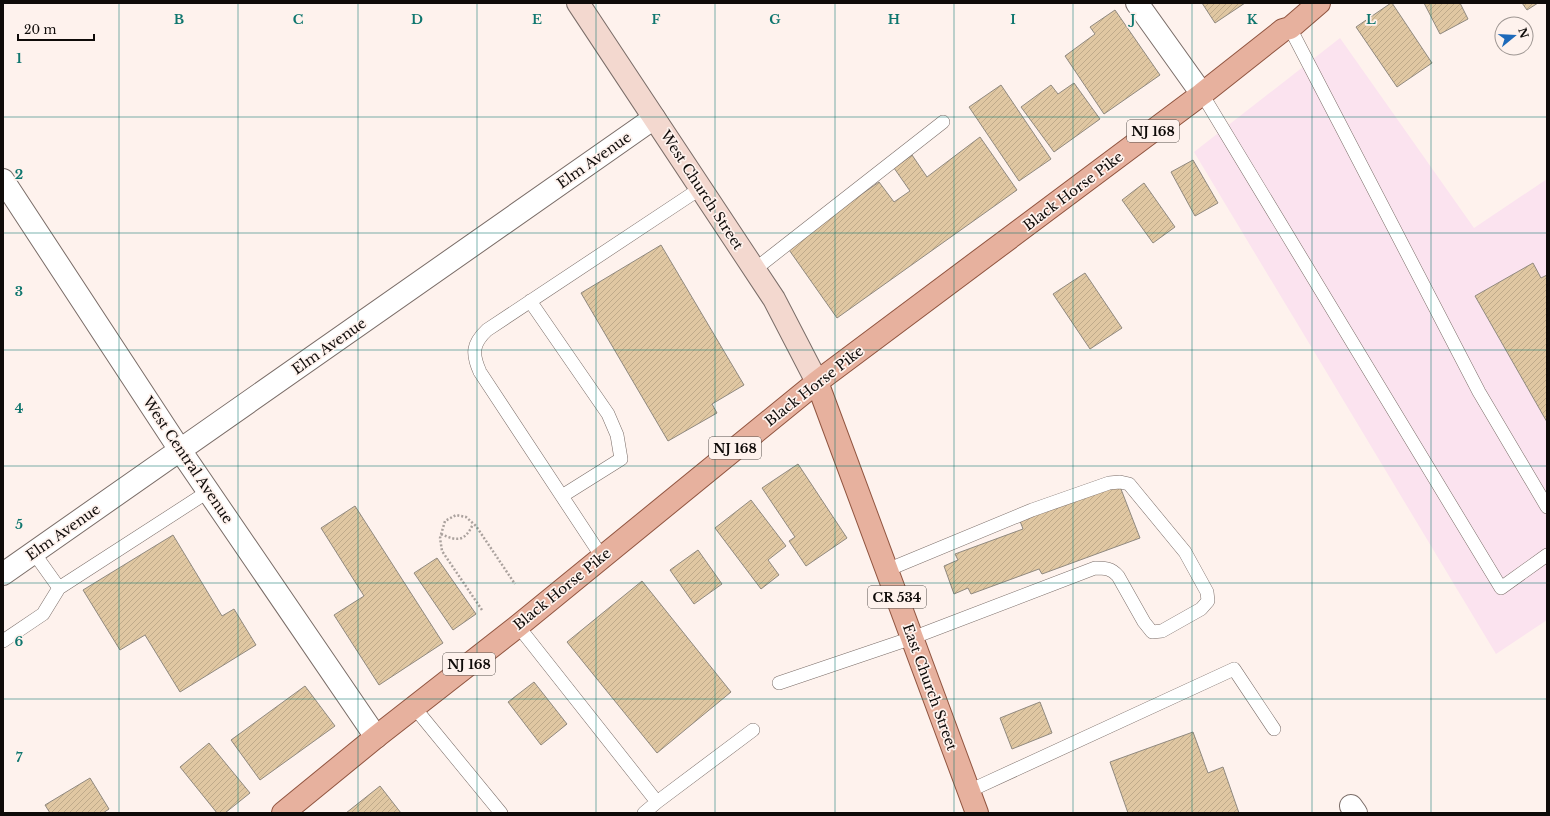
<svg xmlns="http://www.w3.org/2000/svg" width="1550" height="816" viewBox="0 0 1550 816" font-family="'Libre Baskerville',serif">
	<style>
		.commercial { fill: #fbe3ef }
		.building { fill: url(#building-hatch); stroke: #90897f }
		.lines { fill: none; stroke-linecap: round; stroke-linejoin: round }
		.service-casing { stroke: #7a6d68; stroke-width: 14 }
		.minor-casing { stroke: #7a6d68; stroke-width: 24 }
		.secondary-casing { stroke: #7a6d68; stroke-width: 24 }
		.primary-casing { stroke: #915540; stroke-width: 24 }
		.path { stroke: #aba29e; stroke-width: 2.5; stroke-dasharray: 2 2; stroke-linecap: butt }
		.service { stroke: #fff; stroke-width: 13 }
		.minor { stroke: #fff; stroke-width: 22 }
		.secondary { stroke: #f3d8cf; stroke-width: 22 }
		.primary { stroke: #e7b19e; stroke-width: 22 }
		.grid { fill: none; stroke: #0f766e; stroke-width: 1; stroke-opacity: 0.55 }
		.labels { text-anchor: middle; stroke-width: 3.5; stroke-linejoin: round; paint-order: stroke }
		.shield { fill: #fef2ed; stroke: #57504d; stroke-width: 1 }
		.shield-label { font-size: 13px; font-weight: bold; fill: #0f0b09 }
		.street-label { font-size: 14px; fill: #0f0b09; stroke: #fef2ed }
		.grid-label { font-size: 13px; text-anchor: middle; font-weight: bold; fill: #0f766e; stroke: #fef2ed; stroke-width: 3.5; stroke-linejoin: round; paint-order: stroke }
	</style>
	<defs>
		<pattern id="building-hatch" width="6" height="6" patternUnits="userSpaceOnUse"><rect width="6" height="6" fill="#e0c7a2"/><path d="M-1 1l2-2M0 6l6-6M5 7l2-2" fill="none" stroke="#bfaa8a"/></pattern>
	</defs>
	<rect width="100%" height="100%" fill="#fef2ed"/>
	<path class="commercial" d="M1340,38l134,190 73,-49v441l-51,34 -302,-502z"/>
	<path class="building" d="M1202,3h43l-30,20z
		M1391,3h1l40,60 -35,24 -41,-60z
		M1424,3h36l8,16 -28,15z
		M1522,3h16l-11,7z
		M1115,10l45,65 -56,39 -39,-58 30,-22 -5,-7z
		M1074,83l26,36 -46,33 -33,-45 30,-22 7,9z
		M1001,85l50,74 -32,22 -50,-74z
		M980,137l37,53 -180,128 -50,-71 92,-65 15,20 16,-11 -16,-23 18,-13 15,22z
		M1193,160l25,43 -23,13 -24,-44z
		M1144,183l31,44 -22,16 -31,-43z
		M661,245l83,140 -32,19 5,9 -49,28 -87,-148z
		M1533,263l8,15 6,-3v147l-72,-126z
		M1085,273l37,55 -32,21 -37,-55z
		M798,464l49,74 -41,28 -17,-25 6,-4 -33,-49z
		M1119,484l21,54 -98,36 -3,-5 -68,25 -3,-6 -14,6 -10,-28 14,-6 -3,-6 68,-25 -3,-8z
		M751,500l35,46 -18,14 11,15 -18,14 -46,-61z
		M355,506l88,137 -64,42 -45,-70 30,-19 -43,-68z
		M173,535l49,81 12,-7 22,36 -76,47 -35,-57 -25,15 -37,-60z
		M698,550l24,34 -28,20 -24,-34z
		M437,558l39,56 -23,16 -39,-57z
		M642,581l89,111 -74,61 -90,-111z
		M534,682l33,42 -26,21 -33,-43z
		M305,686l30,40 -75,54 -29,-40z
		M1040,702l12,31 -40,16 -12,-31z
		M1193,732l15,41 15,-6 16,46h-111l-18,-51z
		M209,743l41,50 -25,20h-8l-37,-46z
		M90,778l19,31 -6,4h-53l-5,-8z
		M380,786l21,27h-55z"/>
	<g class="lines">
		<g class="service-casing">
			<path id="service" d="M1290,28l189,364 68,115
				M1202,94l299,494 46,-33
				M754,270l189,-148
				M530,301l78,113 9,21 4,24 -59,37
				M34,553l25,35
				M602,557l-122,-185c-8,-18 -8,-28 7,-42l214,-142
				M518,626l139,176 -13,11
				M3,641l40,-27 16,-26 150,-97
				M779,683l133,-45 183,-70c10,0 16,0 23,8l26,46 8,10 10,-1 39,-22 7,-8 -1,-9 -22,-40 -56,-68 -9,-2 -11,1 -77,27 -145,60
				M414,707l87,106
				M969,791l265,-122 40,60
				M657,802l96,-72"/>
		</g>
		<g class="minor-casing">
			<path id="minor" d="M1137,3l65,91
				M3,180l177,270 196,287
				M3,574l651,-456
				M1351,806l5,7"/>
		</g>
		<g class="secondary-casing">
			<path id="secondary" d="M578,3l196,296 43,83"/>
		</g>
		<g class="primary-casing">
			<path id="primary" d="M817,382l160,431
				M283,813l93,-76 142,-111 299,-244 385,-288 81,-64 7,-2 29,-25"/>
		</g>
		<path class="path" d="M441,534c17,8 24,7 32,-10
			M482,610l-40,-59 -2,-13 5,-17 11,-6 10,2 10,9 39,58"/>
		<use href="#service" class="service"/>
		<use href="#minor" class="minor"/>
		<use href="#secondary" class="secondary"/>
		<use href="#primary" class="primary"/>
	</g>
	<path class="grid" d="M119,3v810M238,3v810M358,3v810M477,3v810M596,3v810M715,3v810M835,3v810M954,3v810M1073,3v810M1192,3v810M1312,3v810M1431,3v810M3,117h1544M3,233h1544M3,350h1544M3,466h1544M3,583h1544M3,699h1544"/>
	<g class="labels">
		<g class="shield">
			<rect x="1127" y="120" width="52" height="22" rx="3"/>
			<rect x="709" y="437" width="52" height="22" rx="3"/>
			<rect x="868" y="586" width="58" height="22" rx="3"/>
			<rect x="443" y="653" width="52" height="22" rx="3"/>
		</g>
		<g class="shield-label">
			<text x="1153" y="136">NJ 168</text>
			<text x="735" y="453">NJ 168</text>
			<text x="897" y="602">CR 534</text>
			<text x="469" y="669">NJ 168</text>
		</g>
		<g class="street-label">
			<text transform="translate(594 160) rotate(-35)" y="5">Elm Avenue</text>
			<text transform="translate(702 190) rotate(57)" y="5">West Church Street</text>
			<text transform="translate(1073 191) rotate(-37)" y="5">Black Horse Pike</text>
			<text transform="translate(329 346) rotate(-35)" y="5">Elm Avenue</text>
			<text transform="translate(814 386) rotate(-38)" y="5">Black Horse Pike</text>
			<text transform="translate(188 460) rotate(56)" y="5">West Central Avenue</text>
			<text transform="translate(63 532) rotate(-35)" y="5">Elm Avenue</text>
			<text transform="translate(562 589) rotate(-39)" y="5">Black Horse Pike</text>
			<text transform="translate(930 687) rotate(70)" y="5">East Church Street</text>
		</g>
	</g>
	<g class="grid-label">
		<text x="179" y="24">B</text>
		<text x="298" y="24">C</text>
		<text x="417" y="24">D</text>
		<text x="537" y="24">E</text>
		<text x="656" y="24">F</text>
		<text x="775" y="24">G</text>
		<text x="894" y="24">H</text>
		<text x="1013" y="24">I</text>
		<text x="1133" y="24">J</text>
		<text x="1252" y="24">K</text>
		<text x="1371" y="24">L</text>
		<text x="19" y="63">1</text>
		<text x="19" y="179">2</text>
		<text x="19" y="296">3</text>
		<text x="19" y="413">4</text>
		<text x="19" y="529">5</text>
		<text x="19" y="646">6</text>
		<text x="19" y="762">7</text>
	</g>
	<rect width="1550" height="816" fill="none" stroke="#0f0b09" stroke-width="8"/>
	<g transform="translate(1514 36) rotate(72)"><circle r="19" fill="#fef2ed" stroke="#9e9692"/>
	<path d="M0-3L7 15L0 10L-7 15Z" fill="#1e6aba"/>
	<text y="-6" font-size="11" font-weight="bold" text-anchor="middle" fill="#0f0b09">N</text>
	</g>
	<path d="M18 34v6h76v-6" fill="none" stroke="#0f0b09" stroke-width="2"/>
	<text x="24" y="34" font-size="12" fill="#0f0b09" stroke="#fef2ed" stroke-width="3" paint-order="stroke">20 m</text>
</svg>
